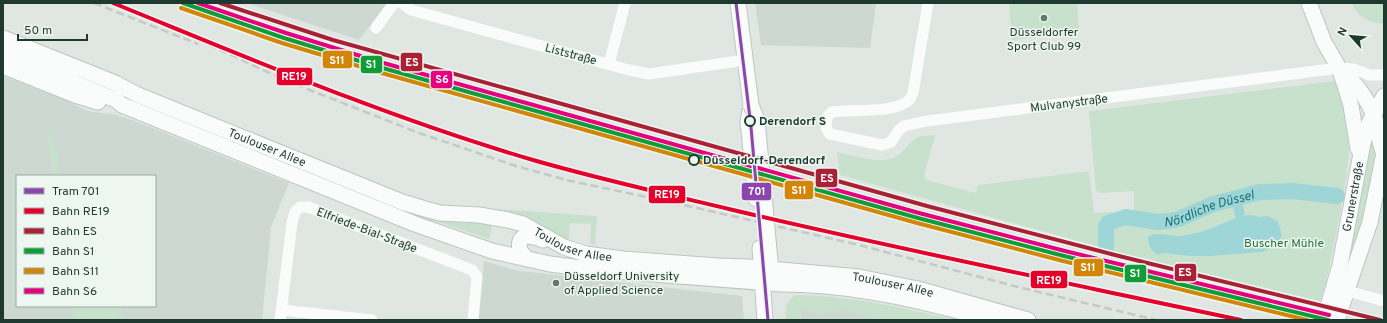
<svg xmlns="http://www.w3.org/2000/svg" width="1387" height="323" viewBox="0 0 1387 323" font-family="Overpass,sans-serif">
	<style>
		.built { fill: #cdd8d2; fill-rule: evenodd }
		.green { fill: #c8e1cc }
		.water { fill: #9ed6d7 }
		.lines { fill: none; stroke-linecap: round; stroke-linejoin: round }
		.canal { stroke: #9ed6d7; stroke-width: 10 }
		.river { stroke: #9ed6d7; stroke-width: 16 }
		.secondary-casing { stroke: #bcc6c1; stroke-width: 17 }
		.street { stroke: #fafbfb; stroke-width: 11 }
		.secondary { stroke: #fafbfb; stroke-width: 15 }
		.rail { stroke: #c5c9c7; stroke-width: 2.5; stroke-dasharray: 8 4; stroke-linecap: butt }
		.secondary-bridge-casing { stroke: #bcc6c1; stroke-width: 17; stroke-linecap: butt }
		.secondary-bridge { stroke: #fafbfb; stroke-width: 15 }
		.rail-1-casing { stroke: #edf6f0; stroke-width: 7 }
		.rail-2-casing { stroke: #edf6f0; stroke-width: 7 }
		.rail-3-casing { stroke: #edf6f0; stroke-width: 7 }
		.rail-4-casing { stroke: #edf6f0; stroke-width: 7 }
		.rail-5-casing { stroke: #edf6f0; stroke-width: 7 }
		.rail-1 { stroke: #e4002b; stroke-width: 4 }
		.rail-2 { stroke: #aa2135; stroke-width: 4 }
		.rail-3 { stroke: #109c37; stroke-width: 4 }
		.rail-4 { stroke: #d38507; stroke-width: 4 }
		.rail-5 { stroke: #e6007e; stroke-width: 4 }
		.tram-1-casing { stroke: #edf6f0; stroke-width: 6 }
		.tram-1 { stroke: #8e44ad; stroke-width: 3 }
		.poi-dot { fill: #62766e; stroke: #edf6f0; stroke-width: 1.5 }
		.stop-dot { fill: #edf6f0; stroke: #1e392f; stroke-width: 2 }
		.labels { text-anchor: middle; stroke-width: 3; stroke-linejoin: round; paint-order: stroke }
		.poi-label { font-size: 12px; fill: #1e392f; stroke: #edf6f0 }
		.street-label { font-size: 12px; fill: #1e392f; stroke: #edf6f0 }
		.stop-label { font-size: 12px; font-weight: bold; fill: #1e392f; stroke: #edf6f0; text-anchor: start }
		.park-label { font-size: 12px; fill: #27713b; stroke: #edf6f0 }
		.water-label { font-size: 13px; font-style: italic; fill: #177176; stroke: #edf6f0 }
		.line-badge { stroke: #edf6f0; stroke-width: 1.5 }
		.badge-label { font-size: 11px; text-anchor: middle; font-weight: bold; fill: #fff }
	</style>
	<rect width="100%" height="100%" fill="#e0e7e3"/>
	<path class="built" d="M246,3h141l-28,37z
		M755,3h121l-6,45 -109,-3z
		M3,76l58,22 27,13 28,4 19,6 154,62 -18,44 -9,93h-259zM17,176h138v130h-138z
		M484,261l36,10 222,25 2,24h-267z
		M789,301l72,9 37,10h-107z"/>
	<path class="green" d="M1009,3h68l2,29 -67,8z
		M1352,3h32v21c-16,-2 -26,-6 -32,-21z
		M1335,81c9,26 16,53 13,81 -2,25 -8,49 -12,73 -5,22 -8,45 -16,66l-188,-45 -292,-81 -3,-23c16,3 43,13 58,5 9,-5 14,-14 21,-19 5,-3 13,-2 19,-3l-11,40 2,5 50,13 2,-8 111,-14 5,42 40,-2v-20l-34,2 -4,-2 -7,-80z
		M123,93l291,118 78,12 -2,14 -2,2 -2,-1 -48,-16 -18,-3 -310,-123z
		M47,134l5,2 7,21 -3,16 11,3h-14z
		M1369,136l7,7 -1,30 -18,75 -16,30z
		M497,209l100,7 -2,29 -5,-1 1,-20 -21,-1 -1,18 -53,-26z
		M795,295c54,0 108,13 161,25h-81l-31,-11 -25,5 -18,-7v13h-15c-1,-11 -1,-18 9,-25z
		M72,306h50v8h-3l-1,6h-18l-1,-2 -25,2z"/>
	<path class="water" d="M1250,215l11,2 7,-1 10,6 4,14 -6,10 -14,6 -52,4h-19l-28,-3 -4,2c-8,-3 -11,-10 -11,-18 7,-6 22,-1 31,-1 9,-1 28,-5 36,-9 12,-5 22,-11 35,-12z"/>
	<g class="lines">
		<path class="canal" d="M1237,199l3,17"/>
		<path class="river" id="s1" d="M1106,248v-22l2,-3 18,-6 31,5 12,-1 10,-2 34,-15 47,-12 32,-1 45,5"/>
		<g class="secondary-casing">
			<g id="secondary">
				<path d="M738,3l13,102 -3,17 8,77"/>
				<path d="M1309,3l15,39 15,26 7,21 5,17 7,43"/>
				<path id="s2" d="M3,38l112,45 23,12 264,107 23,7 15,4 39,2 29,5 15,4 41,23 22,7 37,5 95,7 30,1 111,10 59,12 110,31"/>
				<path d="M3,53l60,23 8,1"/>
				<path d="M3,66l72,29 23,7"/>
				<path d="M1342,71c16,14 30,34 35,55 2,10 3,19 7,28"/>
				<path d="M63,76l4,4 49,20 6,5 293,119 77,27 58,13 39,5 193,15c70,0 141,16 208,36"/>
				<path d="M760,248l5,72"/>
				<path d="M527,259l-7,-8c-4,-19 11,-16 23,-11"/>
				<path id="s3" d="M1324,320l16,-55 23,-122 6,-20 15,-27"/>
				<path d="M1337,320l33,-98 14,-69"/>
			</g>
		</g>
		<path class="street" d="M402,3l9,7 218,60 20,4 96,-14
			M928,3l-13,78c-1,6 -1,13 -5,18 -12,15 -60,10 -78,13 -7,5 -8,16 -2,22l52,11 9,-3 8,-12 5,-4 23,-5 412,-53 15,1 15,6h15
			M376,28l18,-25
			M609,64l16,-61
			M1340,289l44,12
			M282,310l90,10
			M280,320l12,-97 3,-11 5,-5h8l164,63 5,7 -4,43"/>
		<use href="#secondary" class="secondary"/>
		<path class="rail" d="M94,3l104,41
			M165,24l98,46 44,19 112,44 97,33 50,14 109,23 184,42 155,41 142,34"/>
		<g class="secondary-bridge-casing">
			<path id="secondary-bridge" d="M751,105l6,15 13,141"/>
		</g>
		<use href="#secondary-bridge" class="secondary-bridge"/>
		<g class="rail-1-casing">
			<path id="rail-1" d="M113,3c138,56 276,115 420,157 66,19 133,34 200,50 169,40 339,74 508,110"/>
		</g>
		<g class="rail-2-casing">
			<path id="rail-2" d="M220,3l113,37 594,166 188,49 265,65"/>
		</g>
		<g class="rail-3-casing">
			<path id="rail-3" d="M183,3l101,35 95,29 539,151 146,38 264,64"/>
		</g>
		<g class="rail-4-casing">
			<path id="rail-4" d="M181,8l101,35 96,29 539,151 146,38 244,59"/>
		</g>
		<g class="rail-5-casing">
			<path id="rail-5" d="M198,3l88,30 94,29 539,151 146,38 264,64"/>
		</g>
		<use href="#rail-1" class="rail-1"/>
		<use href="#rail-2" class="rail-2"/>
		<use href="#rail-3" class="rail-3"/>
		<use href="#rail-4" class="rail-4"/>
		<use href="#rail-5" class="rail-5"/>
		<g class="tram-1-casing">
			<path id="tram-1" d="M736,3l15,124 17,193"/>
		</g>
		<use href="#tram-1" class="tram-1"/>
	</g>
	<g class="poi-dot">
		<circle cx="1044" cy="18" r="4"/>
		<circle cx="556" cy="283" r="4"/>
	</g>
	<g class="stop-dot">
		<circle cx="750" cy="121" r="5"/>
		<circle cx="694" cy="160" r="5"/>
	</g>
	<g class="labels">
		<g class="poi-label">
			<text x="1044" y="36">Düsseldorfer<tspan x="1044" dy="14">Sport Club 99</tspan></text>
			<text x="564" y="280" text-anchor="start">Düsseldorf University<tspan x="564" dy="14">of Applied Science</tspan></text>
		</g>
		<g class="street-label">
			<text transform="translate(571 54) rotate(15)" y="4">Liststraße</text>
			<text transform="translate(1069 103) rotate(-7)" y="4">Mulvanystraße</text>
			<text dy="4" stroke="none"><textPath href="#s2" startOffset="286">Toulouser Allee</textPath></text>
			<text dy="4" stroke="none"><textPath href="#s3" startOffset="127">Grunerstraße</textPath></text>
			<text transform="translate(367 230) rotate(21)" y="4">Elfriede-Bial-Straße</text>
			<text dy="4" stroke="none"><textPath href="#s2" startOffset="610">Toulouser Allee</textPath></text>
			<text dy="4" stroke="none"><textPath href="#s2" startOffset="934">Toulouser Allee</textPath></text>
		</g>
		<g class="stop-label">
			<text x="759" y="125">Derendorf S</text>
			<text x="703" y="164">Düsseldorf-Derendorf</text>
		</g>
		<g class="park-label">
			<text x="1284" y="247">Buscher Mühle</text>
		</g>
		<g class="water-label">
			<text dy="5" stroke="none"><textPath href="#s1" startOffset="130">Nördliche Düssel</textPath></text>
		</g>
	</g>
	<g class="line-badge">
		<rect x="322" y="50" width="31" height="19" rx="4" fill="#d38507"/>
		<rect x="400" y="52" width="23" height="20" rx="4" fill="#aa2135"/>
		<rect x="360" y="55" width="23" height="19" rx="4" fill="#109c37"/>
		<rect x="276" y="67" width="37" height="19" rx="4" fill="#e4002b"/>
		<rect x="430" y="70" width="23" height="19" rx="4" fill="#e6007e"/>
		<rect x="815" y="168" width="23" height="20" rx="4" fill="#aa2135"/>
		<rect x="784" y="180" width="30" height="20" rx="4" fill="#d38507"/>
		<rect x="741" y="182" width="31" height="19" rx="4" fill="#8e44ad"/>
		<rect x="648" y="185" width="38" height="19" rx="4" fill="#e4002b"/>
		<rect x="1073" y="258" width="31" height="19" rx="4" fill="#d38507"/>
		<rect x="1174" y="263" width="23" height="19" rx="4" fill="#aa2135"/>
		<rect x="1124" y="264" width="23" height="19" rx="4" fill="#109c37"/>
		<rect x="1030" y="270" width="38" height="19" rx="4" fill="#e4002b"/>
	</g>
	<g class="badge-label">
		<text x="337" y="64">S11</text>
		<text x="412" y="66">ES</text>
		<text x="371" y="68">S1</text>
		<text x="294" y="80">RE19</text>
		<text x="442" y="83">S6</text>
		<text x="827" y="182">ES</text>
		<text x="799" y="194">S11</text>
		<text x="757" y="195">701</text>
		<text x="667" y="198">RE19</text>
		<text x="1088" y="271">S11</text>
		<text x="1185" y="276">ES</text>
		<text x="1135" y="277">S1</text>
		<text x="1049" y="284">RE19</text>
	</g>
	<rect width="1387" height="323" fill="none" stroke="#1e392f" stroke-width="8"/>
	<rect x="16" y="175" width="140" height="132" fill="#edf6f0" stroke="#9aaaa3"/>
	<rect x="24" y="188" width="20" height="6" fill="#8e44ad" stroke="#9aaaa3"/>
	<text x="52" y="195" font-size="12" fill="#1e392f">Tram 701</text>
	<rect x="24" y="208" width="20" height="6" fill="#e4002b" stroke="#9aaaa3"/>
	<text x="52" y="215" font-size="12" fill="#1e392f">Bahn RE19</text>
	<rect x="24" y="228" width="20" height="6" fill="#aa2135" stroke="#9aaaa3"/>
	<text x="52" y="235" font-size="12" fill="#1e392f">Bahn ES</text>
	<rect x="24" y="248" width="20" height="6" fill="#109c37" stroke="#9aaaa3"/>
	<text x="52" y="255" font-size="12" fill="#1e392f">Bahn S1</text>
	<rect x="24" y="268" width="20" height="6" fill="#d38507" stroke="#9aaaa3"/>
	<text x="52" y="275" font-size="12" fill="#1e392f">Bahn S11</text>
	<rect x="24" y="288" width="20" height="6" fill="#e6007e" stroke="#9aaaa3"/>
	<text x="52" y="295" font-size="12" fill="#1e392f">Bahn S6</text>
	<g transform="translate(1351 36) rotate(297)" stroke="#edf6f0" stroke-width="3" paint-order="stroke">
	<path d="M0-3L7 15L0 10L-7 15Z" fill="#1e392f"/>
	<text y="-6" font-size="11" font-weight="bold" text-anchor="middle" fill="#1e392f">N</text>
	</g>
	<path d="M18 34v6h69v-6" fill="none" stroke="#1e392f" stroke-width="2"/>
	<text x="24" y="34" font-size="12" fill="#1e392f" stroke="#edf6f0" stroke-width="3" paint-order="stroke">50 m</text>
</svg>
